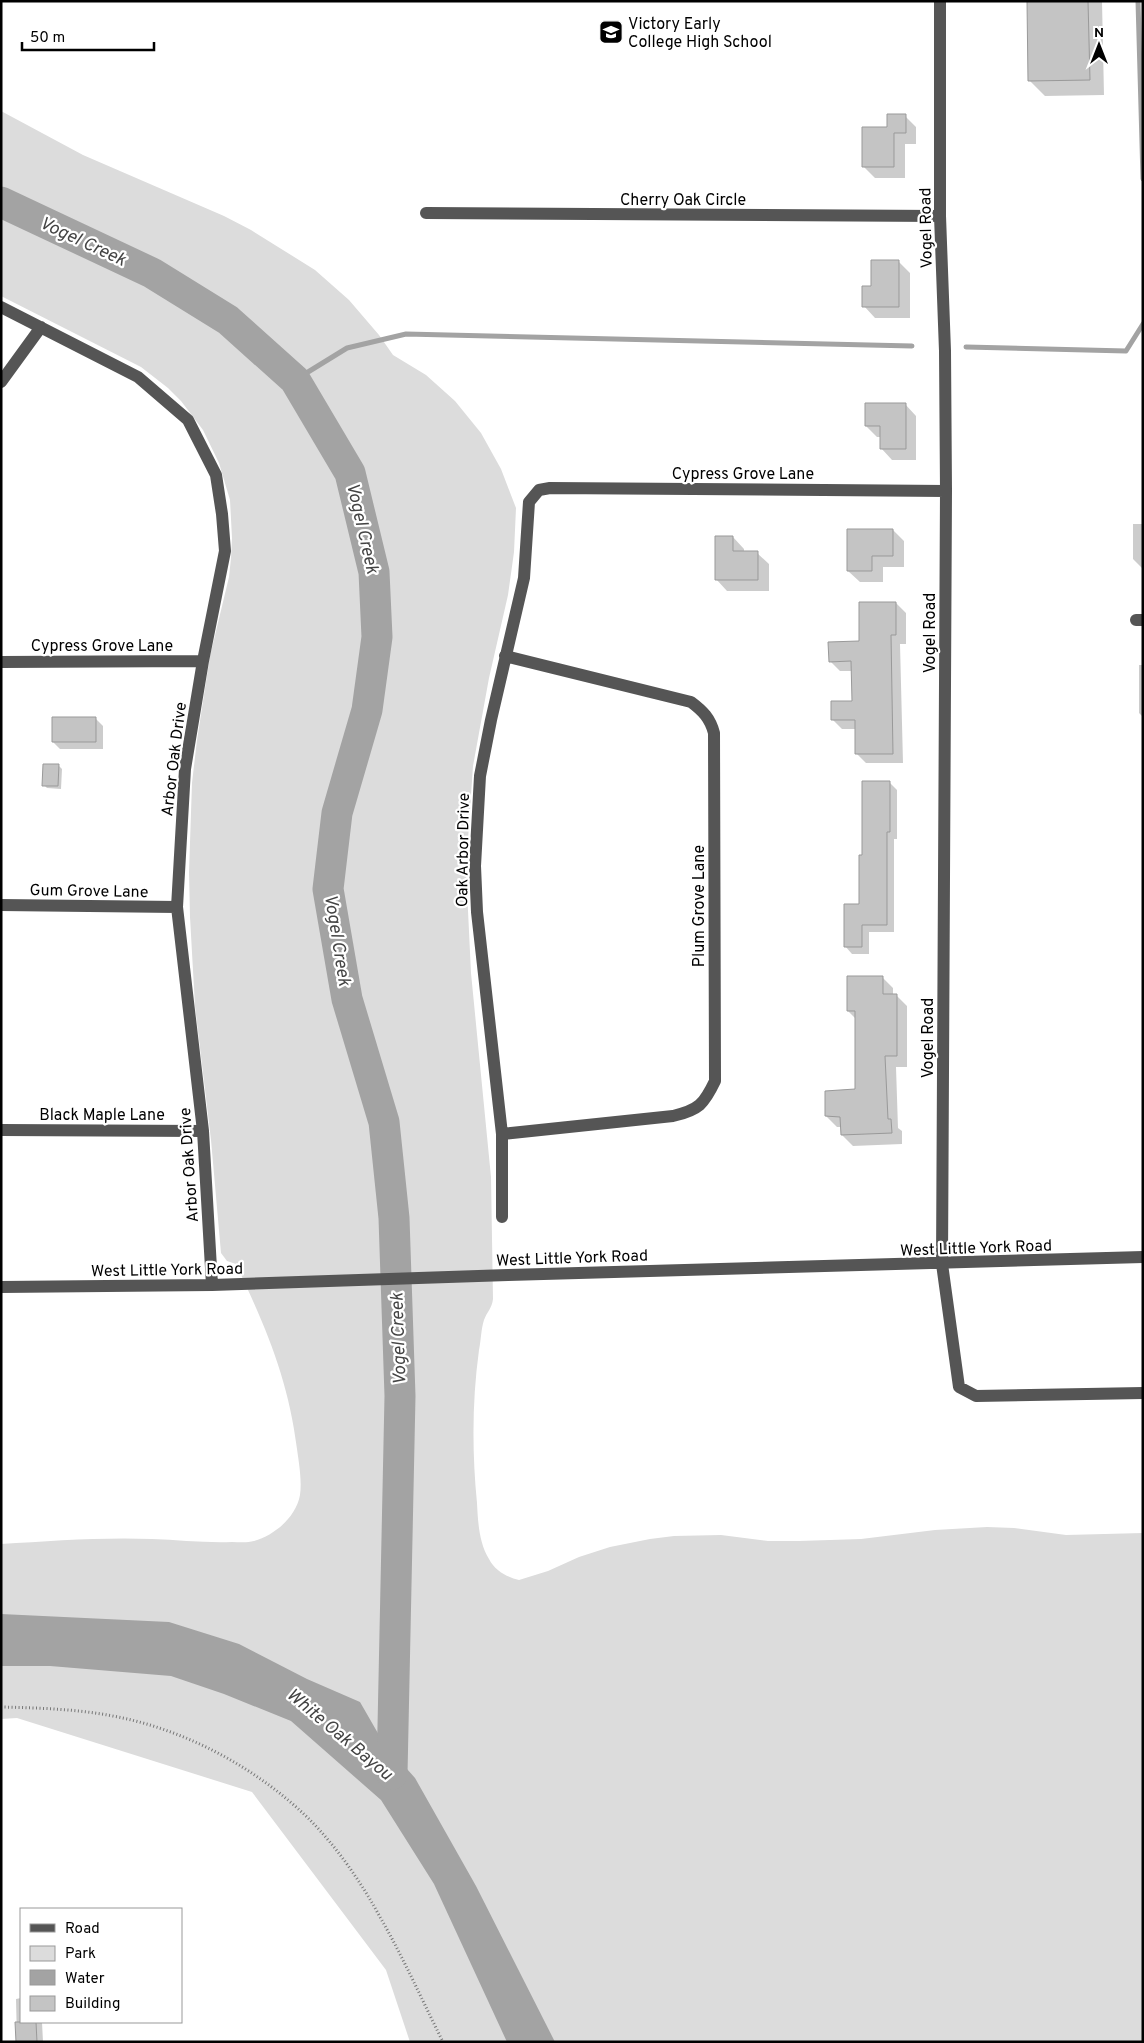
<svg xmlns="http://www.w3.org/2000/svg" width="1144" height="2043" viewBox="0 0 1144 2043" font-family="Overpass,sans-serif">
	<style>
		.green { fill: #dcdcdc }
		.water { fill: #a3a3a3 }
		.shadow { fill: #0003 }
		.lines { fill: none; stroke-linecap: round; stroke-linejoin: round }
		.stream { stroke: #a3a3a3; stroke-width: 5 }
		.river { stroke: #a3a3a3; stroke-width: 31 }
		.building { fill: #c4c4c4; stroke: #999 }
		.path { stroke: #777; stroke-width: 3; stroke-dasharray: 1 2.5; stroke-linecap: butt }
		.minor { stroke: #555; stroke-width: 12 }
		.labels { text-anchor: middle; stroke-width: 4.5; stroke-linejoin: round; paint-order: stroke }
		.poi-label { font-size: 16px; fill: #000; stroke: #fff; text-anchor: start }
		.street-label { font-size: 16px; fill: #000; stroke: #fff }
		.water-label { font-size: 18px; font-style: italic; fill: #444; stroke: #fff }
	</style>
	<rect width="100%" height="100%" fill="#fff"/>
	<path class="green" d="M1,111l82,44 141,61 27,14 64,40 34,30 30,35 14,20 33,20 29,26 26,32 20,36 15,39 -2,44 -6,43 -19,83 -16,88 -7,103 5,104 20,204 2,122c-1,9 -6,13 -9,21 -3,9 -3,21 -5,30 -7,51 -7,102 -2,153 1,19 2,40 12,56 6,12 18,18 30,21l29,-9 31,-14 31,-10 40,-8 24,-3 47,-1 47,6h31l62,-2 74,-9 52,-3 27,1 52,7 77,-2v509h-733l-24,-72 -134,-178 -235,-74 -16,1v-175c50,-3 101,-7 151,-5 27,1 53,4 80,3 7,0 15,1 22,-1 21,-6 42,-24 46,-46 2,-14 -1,-32 -3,-46 -9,-71 -31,-121 -61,-185l-9,-3 -6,-8 -10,-113 -16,-134 -5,-89 -1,-45 3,-89 5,-43 13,-84 19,-79 2,-19 1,-20 -2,-38 -11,-37 -16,-33 -22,-29 -13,-13 -27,-21 -140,-71z"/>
	<path class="water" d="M1,1614l168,8 70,22 68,35 53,23 23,40 32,36 61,108 79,156h-48l-73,-158 -53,-84 -90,-79 -67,-27 -53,-18 -121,-10h-49z"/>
	<path class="shadow" d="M1028,1h74l2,94 -59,1 -15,-15z
		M905,116l11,11v17h-11v34h-30l-11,-11 24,-39z
		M898,261l12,12v45h-35l-11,-12 8,-19z
		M905,404l11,12v44h-24l-11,-12v-11h-4l-11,-11z
		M1133,524h10v45l-10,-10z
		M893,530l11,11v26h-21v15h-23l-12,-11z
		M733,537l11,12v4h13l12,11v27h-42l-11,-12z
		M896,603l10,10v31h-6l3,119h-37l-10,-10v-24h-14l-10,-10 21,-17v-31h-13l-10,-10 30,-19z
		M1139,665h4v52l-4,-4z
		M95,718l8,8v23h-43l-7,-7z
		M58,765l4,4 -1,20 -14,-1 -3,-3z
		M889,782l8,8v49h-3v93h-25v22h-17l-7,-8 15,-41 4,-49z
		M882,977l11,11v7h3l11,11v61h-11l2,61 4,3v13l-49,2 -11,-11v-8h-5l-11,-11 30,-25v-72l-8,-8z
		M21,1998v24h21l1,20h-26l-1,-43z"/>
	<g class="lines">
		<path class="stream" d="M1138,1l5,178
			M966,347l160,4 17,-27
			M295,380l52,-32 59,-14 506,12"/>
		<path class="river" d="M1,202l151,71 76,47 67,60 55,93 24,99 3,65 -10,73 -30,103 -9,76 19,110 37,123 10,96 6,178 -8,378"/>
	</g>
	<path class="building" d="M1027,1h61l2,79 -62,1z
		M887,114h19v19h-12v34h-32v-40h25z
		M871,260h28v47h-37v-21h9z
		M865,403h41v46h-26v-23h-15z
		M847,529h46v27h-21v15h-25z
		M715,536h18v15h25v29h-43z
		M859,602h37v33h-5l2,119h-38v-34h-24v-19h21l-1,-40 -22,1 -1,-20 31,-1z
		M52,717h44v25h-44z
		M43,764h16l-1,22h-16z
		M862,781h28v51h-3v93h-25v22h-18v-43h15v-49h3z
		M847,976h36v18h14v62h-12l3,63h3l1,14 -51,2 -1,-18 -15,-1v-25l30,-2v-78h-8z
		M15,2022h21l1,20h-21z"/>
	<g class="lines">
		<path class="path" d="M1,1707c40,1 78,2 117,10 70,14 140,52 191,102 28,28 52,63 71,98 23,40 42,83 63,125"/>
		<path class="minor" d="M940,1v215l5,135 1,140 -4,773 17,123 17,9 167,-3
			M426,213l514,3
			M1,307l137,70 50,43 28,55 6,39 3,37 -22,110 -18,108 -8,138 26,224 9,154
			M1,382l40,-55
			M1136,620h7
			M1,662l202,-1
			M1,905l176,2
			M1,1130l202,1
			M502,1134l171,-18c26,-6 31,-12 42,-35l-1,-348c-4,-15 -11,-22 -23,-31l-186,-46
			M502,1217v-83l-25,-222 -2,-46 5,-90 11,-56 33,-142 5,-76 10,-12 11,-2 396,3
			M1,1287l211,-2 296,-10 635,-18"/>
	</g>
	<defs>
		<g id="school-square" transform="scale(1.25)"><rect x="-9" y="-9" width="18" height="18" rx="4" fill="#000" stroke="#fff"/><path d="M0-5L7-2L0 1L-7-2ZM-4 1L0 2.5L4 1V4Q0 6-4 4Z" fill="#fff"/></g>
	</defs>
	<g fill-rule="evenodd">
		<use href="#school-square" x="611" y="32"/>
	</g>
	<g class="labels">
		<g class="poi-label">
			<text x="628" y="29">Victory Early<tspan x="628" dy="18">College High School</tspan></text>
		</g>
		<g class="street-label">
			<text x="683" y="205">Cherry Oak Circle</text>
			<text transform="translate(925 228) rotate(-91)" y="6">Vogel Road</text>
			<text x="743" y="479">Cypress Grove Lane</text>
			<text transform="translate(929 633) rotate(-90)" y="6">Vogel Road</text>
			<text x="102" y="651">Cypress Grove Lane</text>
			<text transform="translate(173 759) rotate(-83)" y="6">Arbor Oak Drive</text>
			<text transform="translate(462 850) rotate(-89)" y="6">Oak Arbor Drive</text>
			<text transform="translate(89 890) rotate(1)" y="6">Gum Grove Lane</text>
			<text transform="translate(698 906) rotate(-90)" y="6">Plum Grove Lane</text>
			<text transform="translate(927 1038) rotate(-90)" y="6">Vogel Road</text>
			<text x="102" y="1120">Black Maple Lane</text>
			<text transform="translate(188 1165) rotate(-94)" y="6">Arbor Oak Drive</text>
			<text transform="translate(976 1247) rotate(-2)" y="6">West Little York Road</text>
			<text transform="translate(572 1257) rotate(-2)" y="6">West Little York Road</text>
			<text transform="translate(167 1269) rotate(-1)" y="6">West Little York Road</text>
		</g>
		<g class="water-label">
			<text transform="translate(83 241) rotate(25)" y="6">Vogel Creek</text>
			<text transform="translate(363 528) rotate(77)" y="6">Vogel Creek</text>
			<text transform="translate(338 940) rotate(81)" y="6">Vogel Creek</text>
			<text transform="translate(398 1339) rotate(-92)" y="6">Vogel Creek</text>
			<text transform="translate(340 1734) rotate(40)" y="6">White Oak Bayou</text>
		</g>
	</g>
	<rect width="1144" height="2043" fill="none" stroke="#000000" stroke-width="5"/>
	<rect x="20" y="1908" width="162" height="115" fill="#ffffff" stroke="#999999"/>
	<rect x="30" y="1924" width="25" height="8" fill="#555555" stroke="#999999"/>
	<text x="65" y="1933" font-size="15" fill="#000000">Road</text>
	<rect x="30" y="1946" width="25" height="15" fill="#dcdcdc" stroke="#999999"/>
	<text x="65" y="1958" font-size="15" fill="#000000">Park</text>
	<rect x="30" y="1970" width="25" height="15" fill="#a3a3a3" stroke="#999999"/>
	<text x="65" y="1983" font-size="15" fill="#000000">Water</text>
	<rect x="30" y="1996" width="25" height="15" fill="#c4c4c4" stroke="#999999"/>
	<text x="65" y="2008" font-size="15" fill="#000000">Building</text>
	<g transform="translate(1099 45)" stroke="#ffffff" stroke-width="4" paint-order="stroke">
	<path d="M0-4L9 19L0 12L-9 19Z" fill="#000000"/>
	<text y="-8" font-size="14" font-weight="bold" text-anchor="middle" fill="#000000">N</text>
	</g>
	<path d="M22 42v8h132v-8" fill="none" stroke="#000000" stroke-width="2.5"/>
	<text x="30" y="42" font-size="15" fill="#000000" stroke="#ffffff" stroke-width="4" paint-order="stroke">50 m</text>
</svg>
